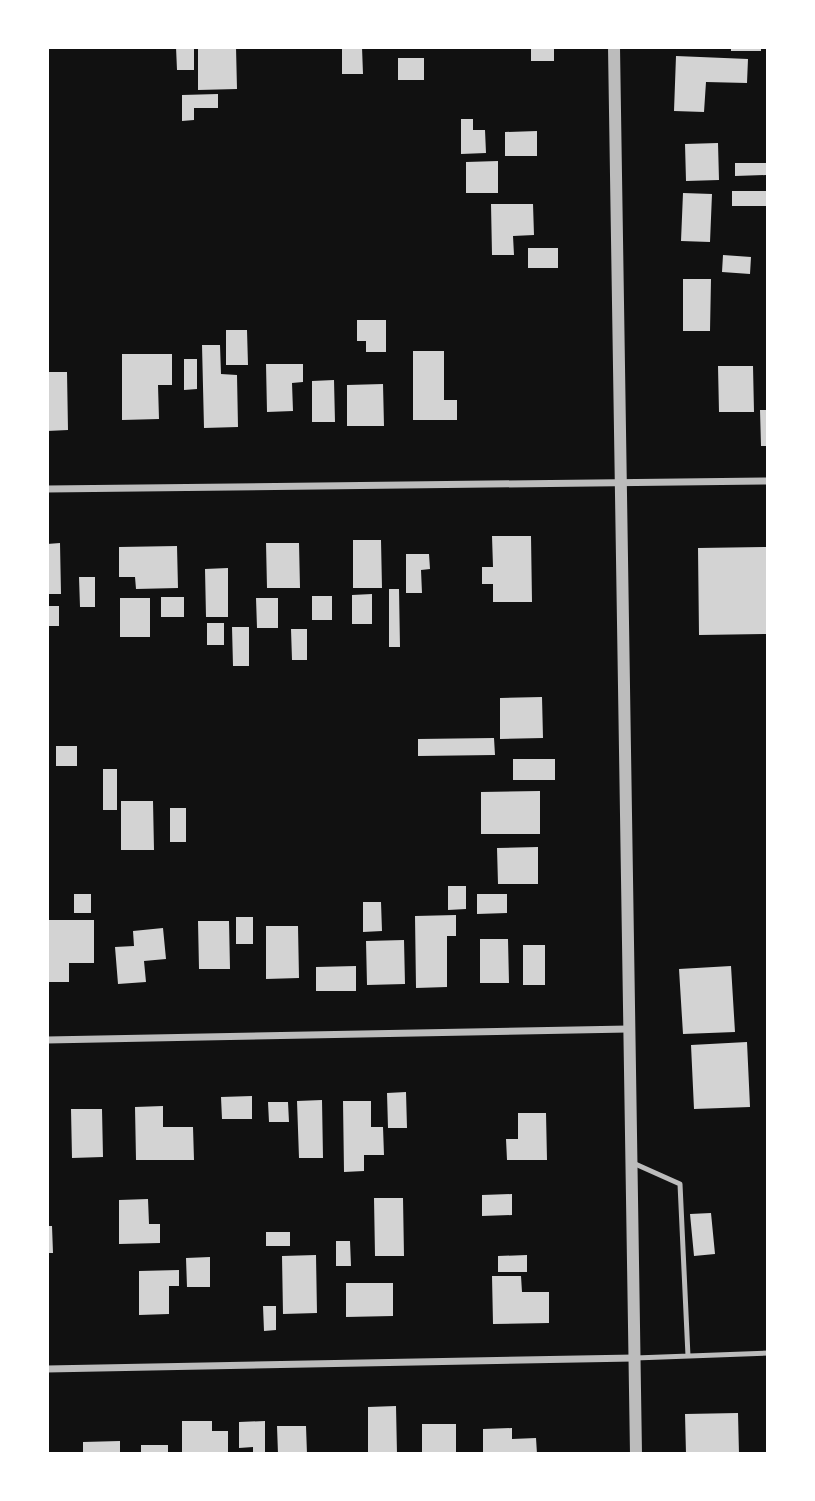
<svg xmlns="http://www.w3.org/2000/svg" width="815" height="1501" viewBox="0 0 815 1501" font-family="'Crimson Pro',serif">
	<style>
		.building { fill: #d3d3d3 }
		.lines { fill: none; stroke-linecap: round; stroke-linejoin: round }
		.service { stroke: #bcbcbc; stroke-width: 5 }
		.minor { stroke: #bcbcbc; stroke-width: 7 }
		.tertiary { stroke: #bcbcbc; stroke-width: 12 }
	</style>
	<rect width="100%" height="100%" fill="#111"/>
	<path class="building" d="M176,47h18v23h-17z
		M198,47h38l1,42 -39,1z
		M342,47h20l1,27h-21z
		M531,47h23v14h-23z
		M731,47h30v4h-30z
		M676,56l72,3 -1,24 -41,-1 -2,30 -30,-1z
		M398,58h26v22h-26z
		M218,94v14h-24v12l-12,1v-26z
		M461,119h12v11h12l1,23 -25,1z
		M537,131v25h-32v-24z
		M718,143l1,37 -33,1 -1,-37z
		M498,161v32h-32v-31z
		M735,163h31v12l-31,1z
		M732,191h35v15h-35z
		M683,193l29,1 -2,48 -29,-1z
		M491,204h42l1,31 -21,1 1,19h-22z
		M528,248h30v20h-30z
		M723,255l28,2 -1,17 -28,-2z
		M683,279h28l-1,52h-27z
		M357,320h29v32h-20v-11h-9z
		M226,330h21l1,35h-22z
		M202,345h18l1,29 16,1 1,52 -34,1z
		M413,351h31v49h13v20h-44z
		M122,354h50v31h-14l1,34 -37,1z
		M184,359h13v30l-13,1z
		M266,364h37v18l-11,1 1,28 -26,1z
		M718,366h35l1,46h-35z
		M47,372h20l1,58 -21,1z
		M334,380l1,42h-23v-41z
		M383,384l1,42h-37v-41z
		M760,410h8v36h-7z
		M492,536h39l1,66h-39v-18h-11v-17h11z
		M353,540h28l1,48h-29z
		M60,543l1,51h-14v-50z
		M266,543h33l1,45h-33z
		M177,546l1,42 -42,1 -1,-12h-16v-30z
		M768,547v87l-69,1 -1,-87z
		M406,554h23l1,15 -9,1 1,23h-16z
		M228,568v49h-22l-1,-48z
		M79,577h16v30h-15z
		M389,589h10l1,58h-11z
		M372,594v30h-20v-29z
		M312,596h20v24h-20z
		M161,597h23v20h-23z
		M120,598h30v39h-30z
		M256,598h22v30h-21z
		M47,606h12v20h-12z
		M207,623h17v22h-17z
		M232,627h17v39h-16z
		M291,629h16v31h-15z
		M542,697l1,41 -43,1v-41z
		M494,738l1,17 -77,1v-17z
		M56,746h21v20h-21z
		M513,759h42v21h-42z
		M103,769h14v41h-14z
		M540,791v43h-59v-42z
		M121,801h32l1,49h-33z
		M170,808h16v34h-16z
		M538,847v37h-40l-1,-36z
		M448,886h18v23l-18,1z
		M74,894h17v19h-17z
		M477,894h30v19l-30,1z
		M363,902h18l1,29 -19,1z
		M456,915v21h-9v51l-31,1 -1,-72z
		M236,917h17v27h-17z
		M47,920h47v43h-25v19h-22z
		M198,921h31l1,48h-31z
		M266,926h32l1,52 -33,1z
		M163,928l3,31 -22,2 2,21 -28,2 -3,-37 19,-1 -1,-15z
		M480,939h28l1,44h-29z
		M404,940l1,44 -38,1 -1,-44z
		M523,945h22v40h-22z
		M356,966v25h-40v-24z
		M731,966l4,66 -52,2 -4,-65z
		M747,1042l3,65 -56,2 -3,-64z
		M406,1092l1,36h-19l-1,-35z
		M252,1096v23h-30l-1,-22z
		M322,1100l1,58h-24l-2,-57z
		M343,1101h28v26h12l1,28h-20v16l-20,1z
		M268,1102h20l1,20h-20z
		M163,1106v21h30l1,33h-58l-1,-53z
		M71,1109h31l1,48 -31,1z
		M518,1113h28l1,47h-40l-1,-21h12z
		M512,1194v21l-30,1v-21z
		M374,1198h29l1,58h-29z
		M148,1199l1,25h11v19l-41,1v-44z
		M711,1213l4,41 -21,2 -4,-42z
		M47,1226h5l1,27h-6z
		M266,1232h24v14h-24z
		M336,1241h14l1,25h-15z
		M316,1255l1,58 -34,1 -1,-58z
		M527,1255v17h-29v-16z
		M210,1257v30h-23l-1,-29z
		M179,1270v16h-10v28l-30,1v-44z
		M492,1276h29l1,16h27v31l-56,1z
		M346,1283h47v33l-47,1z
		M263,1306h13v24l-12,1z
		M396,1406l1,48h-29v-47z
		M738,1413l1,41h-53l-1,-40z
		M182,1421h30v10h16v23h-46z
		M265,1421v33h-12v-7l-14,1v-26z
		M422,1424h34v30h-34z
		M277,1426h29l1,28h-29z
		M512,1428v11l24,-1 1,16h-54v-25z
		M120,1441v13h-37v-12z
		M141,1445h27v9h-27z"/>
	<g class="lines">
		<path class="service" d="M633,1163l47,21 8,172
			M635,1358l133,-5"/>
		<path class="minor" d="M47,489l721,-8
			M47,1040l581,-11
			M47,1369l587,-11"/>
		<path class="tertiary" d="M614,47l22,1407"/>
	</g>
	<rect width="815" height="1501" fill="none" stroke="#ffffff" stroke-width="98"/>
</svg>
